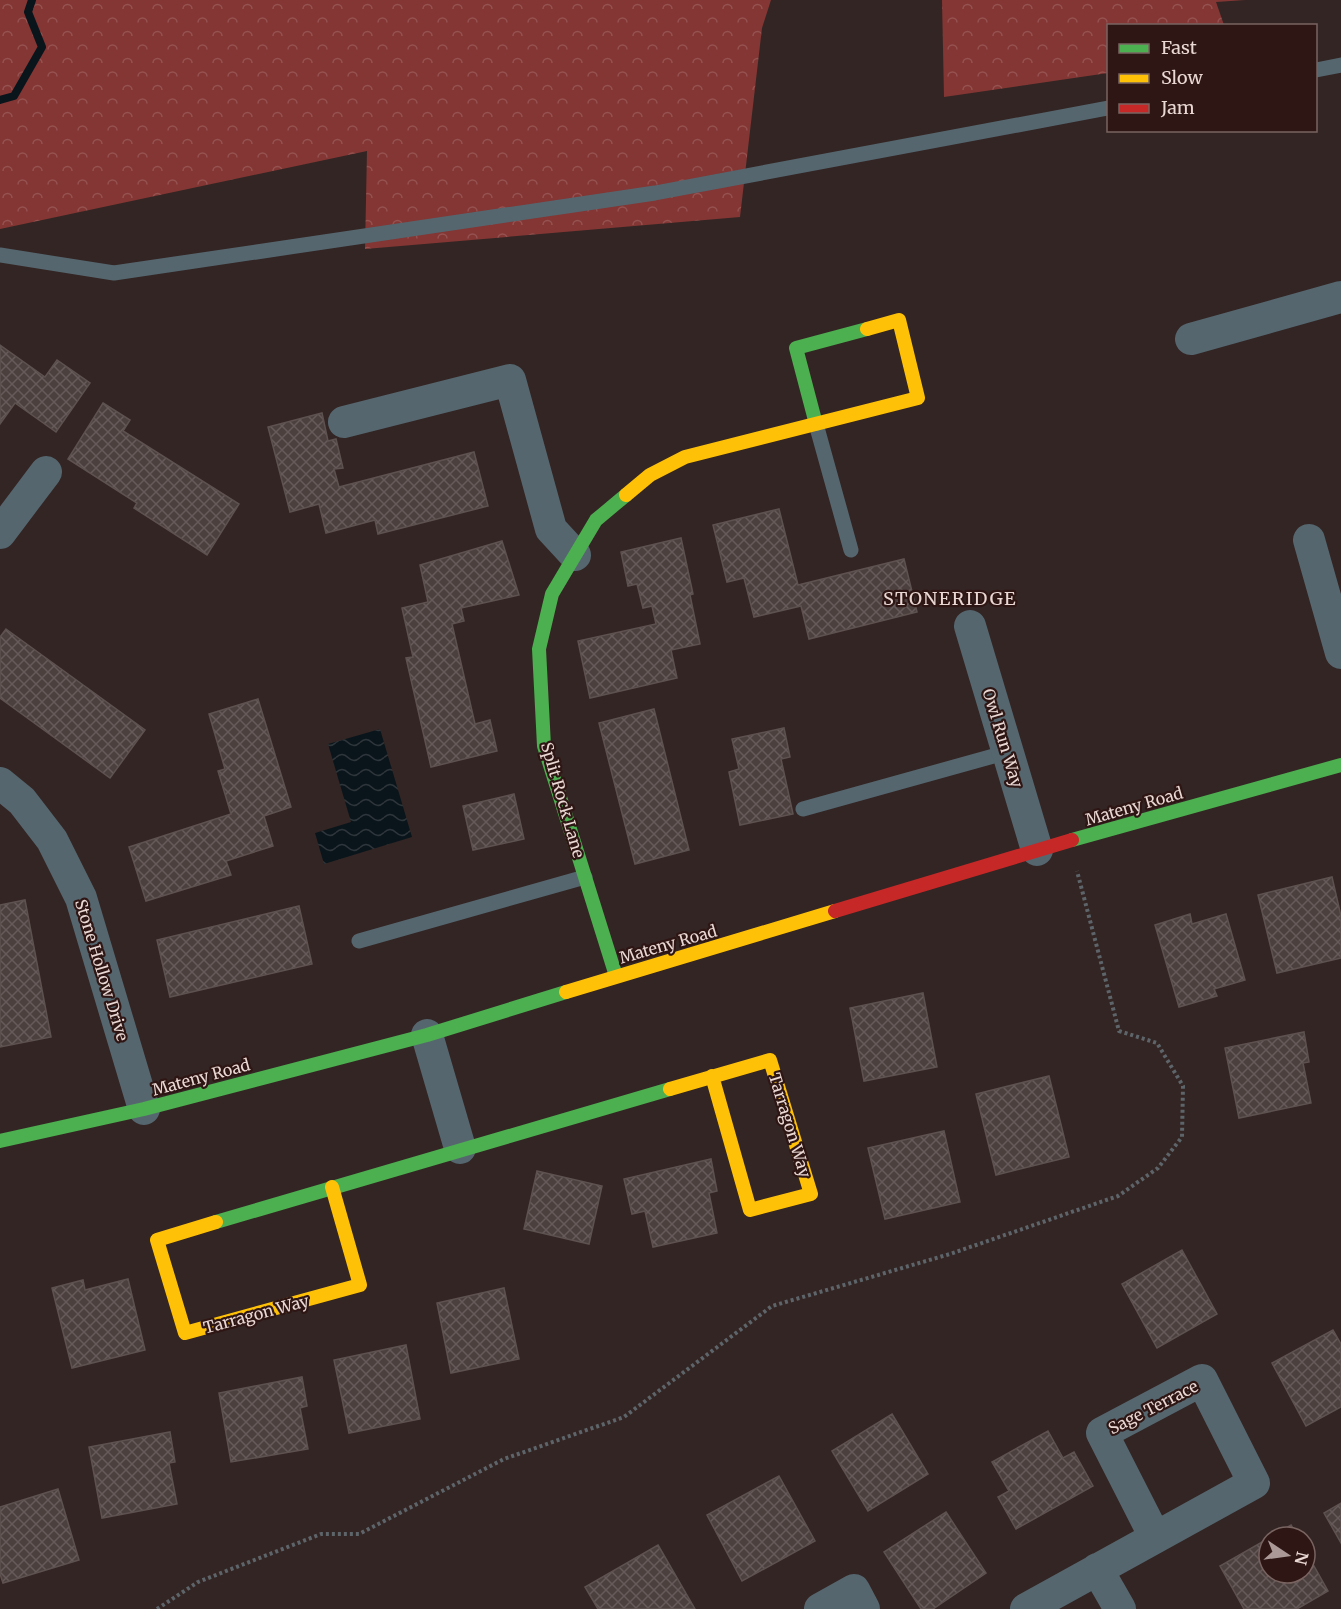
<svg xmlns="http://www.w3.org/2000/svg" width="1341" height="1609" viewBox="0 0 1341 1609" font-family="Merriweather,serif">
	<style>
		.forest { fill: url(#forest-crowns) }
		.water { fill: url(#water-waves) }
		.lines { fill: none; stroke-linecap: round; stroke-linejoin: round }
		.stream { stroke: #0a151b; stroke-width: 8 }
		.building { fill: url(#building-cross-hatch); stroke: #5e5250; stroke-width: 1.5 }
		.path { stroke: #5e656a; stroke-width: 4; stroke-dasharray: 3 3; stroke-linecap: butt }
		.lane { stroke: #55666f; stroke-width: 15 }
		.street { stroke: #55666f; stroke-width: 32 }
		.fast { stroke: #4caf50; stroke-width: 14 }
		.slow { stroke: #ffc107; stroke-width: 14 }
		.jam { stroke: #c62828; stroke-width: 14 }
		.labels { text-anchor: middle; stroke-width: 4.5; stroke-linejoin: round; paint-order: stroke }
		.street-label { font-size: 16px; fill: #ead8d5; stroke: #2e1614 }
		.neighbourhood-label { font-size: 18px; letter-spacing: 1.5px; fill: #ead8d5; stroke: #2e1614 }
	</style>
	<defs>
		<pattern id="forest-crowns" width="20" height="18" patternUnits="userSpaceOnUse" patternTransform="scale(1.5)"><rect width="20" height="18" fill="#833633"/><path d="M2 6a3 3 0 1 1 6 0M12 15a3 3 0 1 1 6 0" fill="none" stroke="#955250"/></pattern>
		<pattern id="water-waves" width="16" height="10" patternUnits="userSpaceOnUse" patternTransform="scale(1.5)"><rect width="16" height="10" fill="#0a151b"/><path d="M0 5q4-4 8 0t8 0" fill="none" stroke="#2e363b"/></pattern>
		<pattern id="building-cross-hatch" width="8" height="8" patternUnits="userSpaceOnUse" patternTransform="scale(1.5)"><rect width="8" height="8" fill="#4c403f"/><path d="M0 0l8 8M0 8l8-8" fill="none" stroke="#665b5a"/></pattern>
	</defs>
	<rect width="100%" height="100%" fill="#332523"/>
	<path class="forest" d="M0,0h771l-9,28 -22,189 -375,32 2,-98 -367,78z
		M942,0h303l-29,2 8,23 -116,1v47l-164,24z"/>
	<path class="water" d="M380,729l32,108 -88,27 -9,-31 36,-11 -23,-78z"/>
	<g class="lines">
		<path class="stream" d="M0,100l14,-4 28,-49 -14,-35 4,-12"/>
	</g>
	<path class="building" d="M0,345l45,32 12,-17 33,23 -34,49 -41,-29 -15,21z
		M103,403l27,17 -7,11 116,73 -32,51 -73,-47 3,-5 -69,-44z
		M322,413l6,28 8,-2 7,29 -9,1 5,18 135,-35 14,54 -110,28 -3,-14 -49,13 -7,-29 -29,8 -22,-85z
		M779,509l19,76 106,-26 13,53 -108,27 -8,-33 -47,11 -10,-39 -17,4 -14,-57z
		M681,538l12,56 -3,1 10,49 -29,6 6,28 -87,20 -12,-57 78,-17 -4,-18 -9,2 -6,-24 -9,2 -7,-34z
		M502,541l17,54 -58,13 3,13 -12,3 23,100 15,-4 7,31 -66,16 -25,-109 7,-1 -11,-49 26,-6 -8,-37z
		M6,629l139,101 -35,48 -110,-80v-61z
		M258,699l33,108 -27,9 9,30 -47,15 5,14 -85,26 -17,-54 102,-33 -13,-43 7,-2 -16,-55z
		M654,709l35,141 -54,14 -36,-141z
		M784,728l6,29 -9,2 12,55 -53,11 -11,-53 10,-3 -7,-30z
		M514,794l10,45 -51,11 -10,-44z
		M1332,877l9,39v42l-64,15 -19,-78z
		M25,900l26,137 -51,10v-142z
		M299,906l13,58 -142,33 -13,-57z
		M1190,914l2,10 34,-10 19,66 -31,9 3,7 -38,11 -24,-82z
		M923,993l14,74 -73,14 -14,-73z
		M1304,1032l5,30 -6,1 8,40 -72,15 -14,-70z
		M1049,1076l20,81 -73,18 -20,-81z
		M944,1131l16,71 -75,17 -17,-71z
		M711,1159l6,32 -8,2 8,40 -64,14 -8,-36 -13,3 -8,-35z
		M537,1171l65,15 -13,58 -65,-15z
		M1182,1250l35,64 -60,34 -35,-64z
		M128,1279l17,71 -73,18 -20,-80 31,-8 2,10z
		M504,1288l15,71 -68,14 -14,-70z
		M1333,1330l8,14v63l-35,19 -34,-63z
		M406,1345l14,74 -71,14 -15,-73z
		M302,1377l5,29 -7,2 8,41 -77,13 -12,-69z
		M892,1414l36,60 -60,37 -36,-60z
		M1048,1431l15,27 11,-6 19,34 -77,43 -18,-32 11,-6 -17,-29z
		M170,1432l5,30 -6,1 8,41 -75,14 -13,-71z
		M779,1476l36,65 -73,40 -35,-66z
		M58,1489l21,71 -76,23 -3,-9v-67z
		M1341,1503v40l-17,-30z
		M946,1512l40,61 -53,36h-12l-37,-57z
		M1291,1525l7,12h-27z
		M1269,1538v35h36v-23l23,41 -31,18h-53l-24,-43z
		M658,1545l37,64h-97l-13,-22z"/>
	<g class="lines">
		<path class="path" d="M157,1609l41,-27 123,-48h38l145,-75 120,-42 148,-111 178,-52 168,-58 40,-28 24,-31 1,-51 -26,-43 -38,-12 -42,-160"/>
		<path class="lane" d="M1316,70l25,-5
			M0,255l114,18 541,-80 453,-85
			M816,424l35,126
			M803,809l205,-57
			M359,941l226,-64"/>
		<path class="street" d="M1191,339l150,-42
			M344,422l166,-42 41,149 24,26
			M0,533l46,-61
			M1309,540l32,113
			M970,626l67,224
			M0,783l22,18 30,39 29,58 63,211
			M427,1035l33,113
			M1097,1569l23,40
			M820,1609l34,-19 10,19
			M1026,1609l228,-126 -52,-103 -100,53 53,104"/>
		<path class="fast" d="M816,424l-20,-76 71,-19
			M1072,840l269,-75
			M616,976l-72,-230 -5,-97 13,-55 44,-74 30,-25
			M0,1141l144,-32 283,-74 139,-43
			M216,1222l454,-133"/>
		<path class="slow" d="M626,495l24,-20 35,-18 233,-59 -19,-78 -32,9
			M566,992l269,-81
			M670,1089l100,-29 41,134 -61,16 -38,-134
			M216,1222l-59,18 28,93 175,-48 -28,-98"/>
		<path class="jam" d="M835,911l237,-71"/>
	</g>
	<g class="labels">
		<g class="street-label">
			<text transform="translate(1003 738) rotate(73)" y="6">Owl Run Way</text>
			<text transform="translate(563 800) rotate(74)" y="6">Split Rock Lane</text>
			<text transform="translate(1134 806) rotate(-16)" y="6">Mateny Road</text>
			<text transform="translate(668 944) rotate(-16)" y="6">Mateny Road</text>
			<text transform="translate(102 970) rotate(73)" y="6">Stone Hollow Drive</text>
			<text transform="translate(201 1077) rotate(-15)" y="6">Mateny Road</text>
			<text transform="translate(790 1125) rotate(73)" y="6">Tarragon Way</text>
			<text transform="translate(256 1314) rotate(-15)" y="6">Tarragon Way</text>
			<text transform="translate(1153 1407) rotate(-27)" y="6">Sage Terrace</text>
		</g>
		<g class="neighbourhood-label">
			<text x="950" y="605">STONERIDGE</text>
		</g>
	</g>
	<rect x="1107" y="24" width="210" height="108" fill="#2e1614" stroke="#796461" stroke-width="1.5"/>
	<rect x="1119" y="44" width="30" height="9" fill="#4caf50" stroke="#796461" stroke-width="1.5"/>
	<text x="1161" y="54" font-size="18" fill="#ead8d5">Fast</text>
	<rect x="1119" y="74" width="30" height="9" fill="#ffc107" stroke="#796461" stroke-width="1.5"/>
	<text x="1161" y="84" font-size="18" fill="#ead8d5">Slow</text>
	<rect x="1119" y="104" width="30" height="9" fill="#c62828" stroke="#796461" stroke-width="1.5"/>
	<text x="1161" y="114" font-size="18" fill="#ead8d5">Jam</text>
	<g transform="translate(1287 1555) rotate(103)"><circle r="28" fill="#2e1614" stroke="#796461" stroke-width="1.5"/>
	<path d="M0-4.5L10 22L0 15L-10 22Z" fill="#aa9997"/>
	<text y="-9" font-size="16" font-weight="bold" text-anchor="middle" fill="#ead8d5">N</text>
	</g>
</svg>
